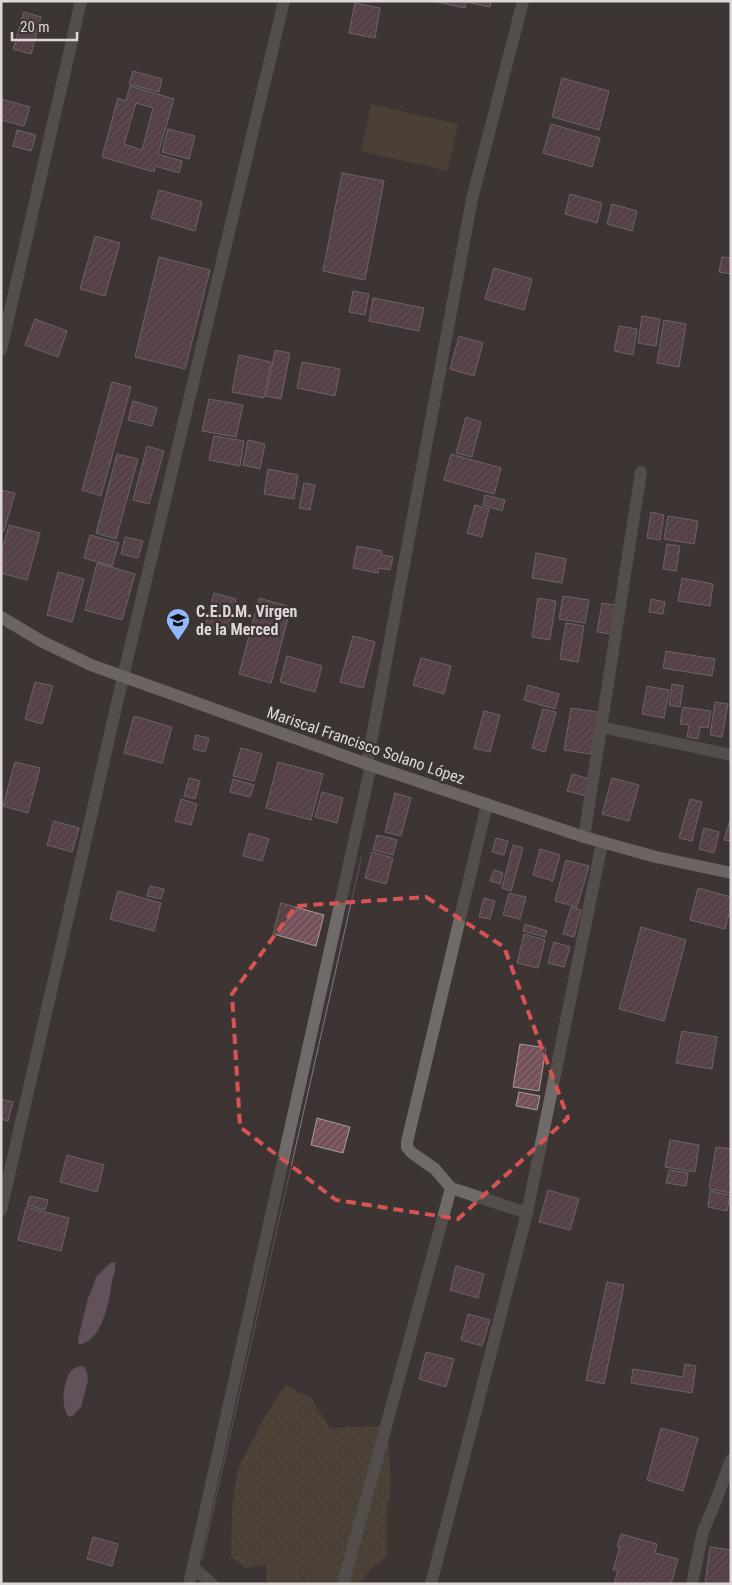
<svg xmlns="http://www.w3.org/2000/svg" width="732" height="1585" viewBox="0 0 732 1585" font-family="'Roboto Condensed',sans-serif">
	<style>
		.green { fill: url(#green-dots) }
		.pitch { fill: #5d4e38 }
		.water { fill: #917288 }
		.building { fill: url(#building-hatch); stroke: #a69c9e; fill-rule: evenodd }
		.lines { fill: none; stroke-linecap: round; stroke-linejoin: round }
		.minor { stroke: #6f6b69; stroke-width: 12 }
		.major { stroke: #a59e9a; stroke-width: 12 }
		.marked { fill: none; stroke: #d85454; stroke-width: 4; stroke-dasharray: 10 6; stroke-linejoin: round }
		.labels { text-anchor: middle; stroke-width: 5; stroke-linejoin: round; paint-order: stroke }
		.poi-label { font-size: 16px; font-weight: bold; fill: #ded9d8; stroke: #3d3534; text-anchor: start }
		.street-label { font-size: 16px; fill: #ded9d8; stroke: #3d3534 }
	</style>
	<defs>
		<pattern id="green-dots" width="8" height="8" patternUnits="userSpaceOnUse" patternTransform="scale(1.25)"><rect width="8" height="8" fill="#5d4e38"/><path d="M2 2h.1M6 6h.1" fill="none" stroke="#746754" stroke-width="1.8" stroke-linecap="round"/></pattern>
		<pattern id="building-hatch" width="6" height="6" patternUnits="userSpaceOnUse" patternTransform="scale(1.25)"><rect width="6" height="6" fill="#745059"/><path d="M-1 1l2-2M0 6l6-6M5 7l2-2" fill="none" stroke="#876970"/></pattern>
	</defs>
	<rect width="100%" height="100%" fill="#3d3534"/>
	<path class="green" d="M285,1385l26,13 19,30 58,-2 3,65 -4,17v49l-15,11 -13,16h-92l-1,-19 -20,3 -15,-11 1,-50 6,-39 27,-52z"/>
	<path class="pitch" d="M371,104l87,20 -10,47 -87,-20z"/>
	<path class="water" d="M361,857h1l-160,704h-1z
		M115,1262c1,8 -1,12 -3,19 -3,21 -9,59 -33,64l-1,-6 10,-41 3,-6 5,-15 14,-14z
		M84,1366l3,6 1,8 -7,27 -7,8 -5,2c-9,-10 -6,-38 3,-47 3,-3 8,-4 12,-4z"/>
	<path class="building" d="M432,1h59l-1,6 -24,-5 -1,6z
		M355,3l25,5 -5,30 -26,-5z
		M24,12l17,5 -10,37 -18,-5z
		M133,71l29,8 -3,13 -30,-8z
		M562,78l47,13 -10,39 -47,-13z
		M130,86l44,13 -16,55 24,7 -3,12 -24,-7 -1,6 -52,-15 16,-59 8,3zM136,103l17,5 -11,42 -18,-6z
		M1,99l29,8 -6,19 -23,-6z
		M551,124l49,14 -8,29 -49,-14z
		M168,129l27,7 -6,23 -27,-7z
		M17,130l19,5 -5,16 -18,-5z
		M342,173l42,8 -19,99 -42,-9z
		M159,190l43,12 -7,29 -44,-13z
		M570,194l32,9 -5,20 -32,-9z
		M612,204l25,7 -5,20 -25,-7z
		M95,236l25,7 -15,53 -25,-7z
		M159,257l51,13 -25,99 -50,-12z
		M722,257l9,1v16l-12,-2z
		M494,268l38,11 -8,31 -39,-11z
		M353,291l16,3 -4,21 -16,-3z
		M373,298l51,10 -5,23 -50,-10z
		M642,316l18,3 -4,27 -18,-3z
		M35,319l32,12 -9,26 -33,-12z
		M664,320l22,4 -7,43 -22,-4z
		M619,326l18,3 -4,26 -19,-4z
		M459,336l24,7 -9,33 -24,-7z
		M275,350l15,3 -9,46 -15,-3z
		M239,355l32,7 -7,36 -32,-6z
		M302,362l38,7 -5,27 -38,-8z
		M112,382l19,5 -30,109 -19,-6z
		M209,399l34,6 -7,32 -34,-6z
		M133,401l24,7 -5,18 -24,-6z
		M466,417l15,5 -9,35 -16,-4z
		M214,436l30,5 -4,25 -31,-6z
		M248,440l17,4 -5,25 -17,-4z
		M147,446l17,5 -15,53 -16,-4z
		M117,454l21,5 -22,80 -20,-6z
		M451,454l50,14 -7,26 -50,-14z
		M268,469l30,6 -4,24 -30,-5z
		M304,483l11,2 -5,25 -11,-2z
		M1,490l14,3 -11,38h-3z
		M485,495l20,5 -3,11 -19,-6z
		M475,505l14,4 -7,28 -15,-4z
		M651,512l13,3 -4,25 -13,-2z
		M668,516l30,5 -4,23 -30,-5z
		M9,525l31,8 -13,47 -26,-7v-19z
		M90,535l29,8 -7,23 -28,-8z
		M125,537l18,4 -5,17 -17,-4z
		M667,544l13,2 -4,25 -13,-2z
		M357,546l25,5 -1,4 12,2 -3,13 -11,-2 -1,5 -25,-5z
		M536,553l30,6 -4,24 -30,-5z
		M97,563l38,11 -13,46 -37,-10z
		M58,572l26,7 -12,43 -25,-7z
		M682,578l31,6 -3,22 -32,-5z
		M214,593l22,6 -9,34 -22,-6z
		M563,596l26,4 -4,23 -26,-4z
		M259,598l32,9 -20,76 -32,-9z
		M538,598l18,3 -6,39 -18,-3z
		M651,599l14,3 -2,12 -14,-2z
		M602,603l14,2 -5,29 -14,-2z
		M566,623l18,3 -6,36 -18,-3z
		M353,636l22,6 -12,46 -23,-6z
		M666,651l49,8 -3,17 -49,-8z
		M287,656l35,10 -7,26 -35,-10z
		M421,658l30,8 -7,28 -31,-9z
		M35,682l18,4 -11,38 -17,-5z
		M672,684l11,2 -3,21 -11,-2z
		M528,685l31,9 -4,15 -31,-9z
		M647,686l22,4 -5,28 -22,-4z
		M715,702l13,2 -6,33 -12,-2z
		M683,707l28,4 -3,17 -8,-1 -2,12 -11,-2 2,-12 -9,-1z
		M571,708l27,4 -7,42 -27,-4z
		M543,709l13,3 -11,40 -13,-4z
		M484,711l16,4 -10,37 -16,-4z
		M134,716l38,11 -10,36 -38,-10z
		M196,735l13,3 -4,14 -12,-3z
		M241,748l21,6 -8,27 -21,-5z
		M15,762l25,6 -12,45 -25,-7z
		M278,762l45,12 -12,46 -45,-12z
		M572,774l18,5 -4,17 -19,-5z
		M189,778l11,3 -5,18 -11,-3z
		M612,778l27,7 -10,36 -27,-7z
		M233,779l21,6 -4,12 -20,-5z
		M322,792l21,6 -6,25 -22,-6z
		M395,793l16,5 -10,38 -16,-4z
		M181,799l16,5 -6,21 -16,-4z
		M690,799l12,3 -10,39 -13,-3z
		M731,817v24l-7,-1z
		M54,821l25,7 -7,24 -25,-7z
		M704,828l15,4 -5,21 -15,-4z
		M249,833l20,6 -7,22 -19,-5z
		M377,835l20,5 -4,15 -20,-5z
		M496,838l12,3 -4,14 -12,-3z
		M513,845l10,3 -12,43 -9,-3z
		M540,849l20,6 -7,26 -20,-6z
		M372,852l21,6 -7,26 -21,-6z
		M566,860l23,6 -12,41 -22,-6z
		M494,870l9,3 -3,11 -10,-3z
		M150,886l14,3 -3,10 -14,-3z
		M698,888l33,9v9l-6,23 -35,-9z
		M118,891l43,12 -7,28 -44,-12z
		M509,893l17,4 -6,22 -17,-4z
		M484,898l11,3 -5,18 -11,-2z
		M281,903l43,12 -8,31 -43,-12z
		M571,907l10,3 -7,27 -11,-3z
		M525,924l22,7 -2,6 -22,-6z
		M641,927l45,13 -22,81 -45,-12z
		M524,934l21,6 -7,28 -21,-5z
		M554,942l16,5 -6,20 -16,-4z
		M682,1031l35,6 -5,32 -36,-6z
		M520,1044l26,4 -7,43 -26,-4z
		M519,1092l21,4 -3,14 -21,-4z
		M1,1099l12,3 -5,19 -7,-2z
		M317,1118l33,9 -7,26 -32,-8z
		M670,1140l29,5 -4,27 -30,-5z
		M716,1147l15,2v44l-22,-4z
		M67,1155l37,10 -7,27 -37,-10z
		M669,1170l19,3 -2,13 -20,-3z
		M548,1190l31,9 -9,31 -31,-8z
		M710,1191l20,4 -3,16 -19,-4z
		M30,1196l18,4 -3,10 -18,-5z
		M26,1207l43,11 -8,33 -43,-11z
		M456,1266l28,8 -6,24 -28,-8z
		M607,1282l17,3 -20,99 -18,-4z
		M468,1314l22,6 -8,26 -21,-6z
		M426,1352l28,7 -8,28 -27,-8z
		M685,1364l11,2 -4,27 -61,-10 2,-14 50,8z
		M661,1428l37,10 -15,53 -36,-11z
		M621,1534l36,10 -2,9 23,6 -7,25h-14l-7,-2 -1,2h-35l4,-14h-5l7,-23 -3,-1z
		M93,1537l25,7 -6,22 -25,-7z
		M710,1547l21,3v34h-26z"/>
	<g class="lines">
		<path class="minor" d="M1,350l80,-349
			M601,727l130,28
			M367,764l105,-565 51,-198
			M487,804l-80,338v5l5,6 23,16 16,19 76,25
			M584,837l57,-365
			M1,1210l122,-533 161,-676
			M193,1567l19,17
			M189,1584l182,-819
			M343,1584l108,-396
			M431,1584l96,-371 75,-370
			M692,1584l11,-53 10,-23 18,-48"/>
		<path class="major" d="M1,617l40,24 50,24 276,99 217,73 72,20 75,16"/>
	</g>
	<path d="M0 0H732V1585H0ZM426,897l78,50 64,171 -110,101 -122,-19 -96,-73 -8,-133 64,-88z" fill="#3d3534" fill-opacity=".55" fill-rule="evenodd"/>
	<path class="marked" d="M426,897l78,50 64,171 -110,101 -122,-19 -96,-73 -8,-133 64,-88z"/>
	<defs>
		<g id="school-pin" transform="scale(1.25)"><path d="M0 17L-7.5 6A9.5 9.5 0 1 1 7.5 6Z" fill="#91b8fd" stroke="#3d3534"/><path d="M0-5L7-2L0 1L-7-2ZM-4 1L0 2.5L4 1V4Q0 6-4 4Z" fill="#111"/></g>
	</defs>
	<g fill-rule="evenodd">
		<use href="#school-pin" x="178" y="620"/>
	</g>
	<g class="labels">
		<g class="poi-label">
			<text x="196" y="617">C.E.D.M. Virgen<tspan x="196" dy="18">de la Merced</tspan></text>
		</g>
		<g class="street-label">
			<text transform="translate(366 745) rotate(19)" y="6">Mariscal Francisco Solano López</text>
		</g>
	</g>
	<rect width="732" height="1585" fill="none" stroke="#ded9d8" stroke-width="5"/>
	<path d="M12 32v8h65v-8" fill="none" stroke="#ded9d8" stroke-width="2.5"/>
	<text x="20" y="32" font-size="15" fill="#ded9d8" stroke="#3d3534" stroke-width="4" paint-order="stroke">20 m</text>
</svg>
